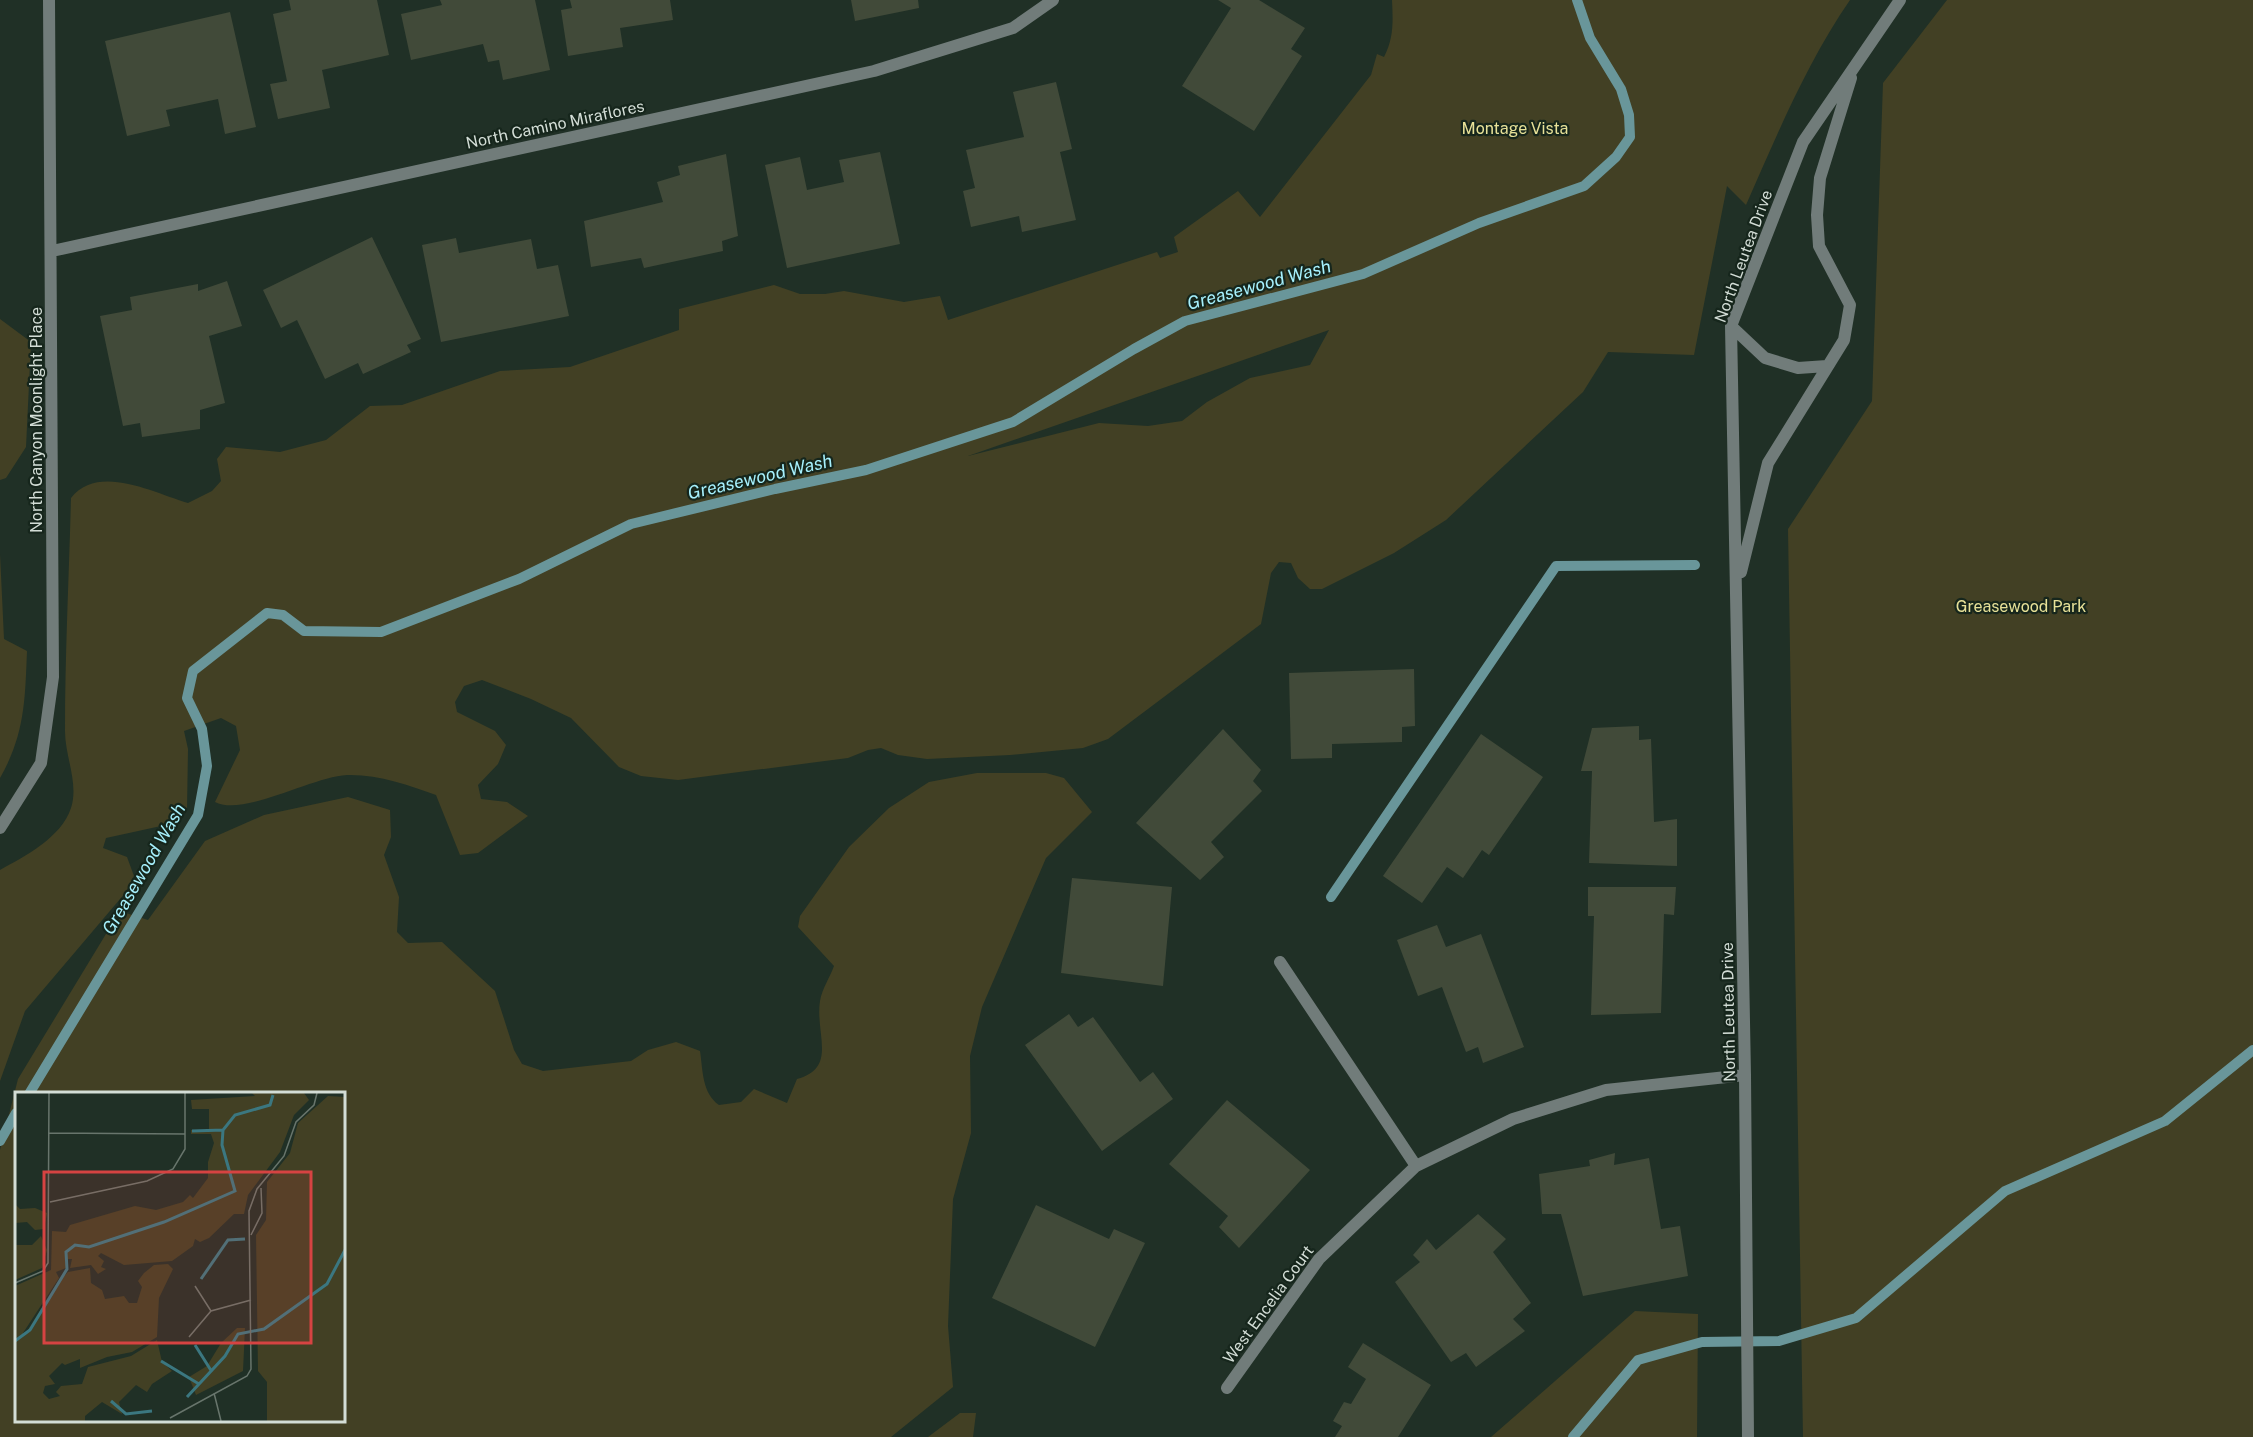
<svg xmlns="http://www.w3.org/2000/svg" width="2253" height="1437" viewBox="0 0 2253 1437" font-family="'Public Sans',sans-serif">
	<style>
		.green { fill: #424024; fill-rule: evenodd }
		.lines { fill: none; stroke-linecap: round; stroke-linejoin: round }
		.stream { stroke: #69969a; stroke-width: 10 }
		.building { fill: #414a39 }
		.minor { stroke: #717c7a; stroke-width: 12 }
		.labels { text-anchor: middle; stroke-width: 4.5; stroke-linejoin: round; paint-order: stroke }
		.street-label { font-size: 16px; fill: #d3ddd6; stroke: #16261c }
		.park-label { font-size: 16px; fill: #e7e198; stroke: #16261c }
		.water-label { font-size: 18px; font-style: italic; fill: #a6f0fc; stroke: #16261c }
		.inset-river { fill: none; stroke: #3b7780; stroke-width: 3 }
		.inset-road { fill: none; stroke: #68756c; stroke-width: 1.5 }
		.view { fill: #d64342; fill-opacity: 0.15; stroke: #d64342; stroke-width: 3 }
		.inset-edge { fill: none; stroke: #d3ddd6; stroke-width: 3 }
	</style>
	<rect width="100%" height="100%" fill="#203026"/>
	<path class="green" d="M1392,0h458c-44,64 -73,135 -104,205l-19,-19 -33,169 -86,-3 -25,40 -137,128 -52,33 -72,36h-12l-12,-11 -7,-15 -12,-1 -8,11 -10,51 -153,115 -25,9 -73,7 -83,4 -29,-4 -17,-7 -13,2 -20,8 -170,22 -37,-4 -22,-9 -48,-49 -40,-19 -49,-19 -18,6 -9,16 2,10 38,19 11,14 -8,19 -20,21 3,14 26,3 21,14 -50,37 -18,2 -24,-60c-27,-10 -59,-21 -89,-20 -36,2 -104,42 -132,27l25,-52 -4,-24 -15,-8 -37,13 4,18 -1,61 -26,16 -55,12 -3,10 24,9 7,19 -8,16 -101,119 -25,70v-211c25,-14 61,-32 71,-62 8,-25 -6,-51 -6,-77 0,-77 4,-155 6,-233 27,-35 83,-5 117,5l24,-12 9,-10 -4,-22 9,-12 54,5 46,-12 44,-34 32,-1 98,-34 70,-4 109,-37v-21l95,-24 26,9h25l19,-3 60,11 36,-6 8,24 209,-68 3,6 18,-6 -4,-15 64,-46 22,26 111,-142 6,-21 7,3c10,-19 9,-36 8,-57zM1329,330l-19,35 -60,13 -43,24 -25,19 -34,5 -49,-3 -131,33z
		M1947,0h306v1437h-450l-15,-908 84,-128 11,-318z
		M0,319l31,23 -5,105 -20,31 -6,2z
		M0,554l4,85 23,12c-2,49 -2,83 -27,127z
		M977,773h69l18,5 28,34 -46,46 -64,149 -12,49 1,77 -18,66 -5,127 5,61 -62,50h-891v-287l18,-71 91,-150 17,-16 22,7 57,-79 59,-26 84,-18 42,13 1,27 -7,18 15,42 -2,35 11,11 34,-1 53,49 19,59 8,14 21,7 88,-10 17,-11 28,-8 24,9c3,20 2,42 19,54l22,-3 13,-13 33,14 10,-24c41,-11 18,-45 23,-78 2,-12 10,-24 14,-35l-36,-39 2,-11 49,-69 40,-39 40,-26zM16,1094h328v326h-328z
		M1635,1311l63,3 -1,123h-206z
		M960,1413h16l-3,24h-45z"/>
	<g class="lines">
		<path class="stream" d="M1331,897l225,-331 139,-1
			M29,1094l169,-279 9,-49 -5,-37 -15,-31 6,-27 74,-58 16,2 21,16 77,1 138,-53 112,-55 144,-35 91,-19 147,-48 121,-73 51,-28 178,-47 116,-51 105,-37 32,-29 14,-20 -1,-22 -8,-26 -31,-51 -13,-38
			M0,1141l16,-28
			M1573,1437l65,-77 64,-18 77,-1 77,-23 149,-127 160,-70 88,-71"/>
	</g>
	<path class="building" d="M289,0h88l12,55 -67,15 8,38 -52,11 -8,-35 17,-3 -14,-67 18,-4z
		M440,0h95l15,70 -47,10 -4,-20 -11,2 -5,-18 -72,16 -10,-46 41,-9z
		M570,0h100l3,20 -53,8 3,19 -55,9 -7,-46 11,-2z
		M851,0h67l1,8 -64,13z
		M1218,0h41l46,28 -14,21 11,7 -48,75 -72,-45 49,-78z
		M230,12l26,115 -31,7 -7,-35 -52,11 4,16 -43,10 -22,-95z
		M1056,82l16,67 -12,3 16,68 -54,12 -3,-16 -48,11 -8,-36 12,-3 -9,-38 58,-13 -11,-45z
		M880,152l20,92 -113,24 -22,-103 35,-8 7,33 37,-8 -5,-22z
		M726,154l12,82 -16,5 1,10 -79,17 -3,-10 -50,9 -7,-46 79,-19 -6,-20 23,-7 -2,-9z
		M372,237l49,102 -14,6 4,7 -48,22 -5,-11 -33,16 -28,-59 -16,8 -18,-38z
		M456,238l3,15 72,-14 6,30 21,-4 11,51 -128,26 -19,-97z
		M227,281l15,45 -33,10 16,67 -25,7v19l-58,8 -2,-14 -17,3 -23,-110 32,-6 -2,-13 68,-13v7z
		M1414,669l1,57 -13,1v15l-70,2v14l-41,1 -2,-86z
		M1639,726v14l12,-1 3,83 23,-3v47l-88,-3 3,-92h-11l11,-43z
		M1223,729l38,41 -8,11 9,10 -51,51 13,15 -24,23 -64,-57z
		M1481,734l62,43 -54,78 -7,-5 -19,28 -16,-11 -25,36 -39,-27z
		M1072,878l100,9 -9,99 -102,-13z
		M1588,887h88l-2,28 -10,-1 -3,99 -70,2 3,-99h-6z
		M1437,925l9,22 35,-13 43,113 -41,16 -5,-16 -12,5 -24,-65 -24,9 -21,-56z
		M1069,1014l9,13 15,-10 47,65 13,-10 20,27 -71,52 -77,-106z
		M1227,1100l83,70 -71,78 -20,-21 9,-11 -59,-52z
		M1615,1153l-1,12 35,-7 12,71 19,-3 8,50 -105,20 -22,-82h-19l-3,-40 51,-8 -1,-6z
		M1036,1205l73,34 5,-10 31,14 -50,104 -103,-49z
		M1478,1214l28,25 -13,13 38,51 -18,16 12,12 -49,36 -10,-14 -15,9 -56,-80 25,-20 -7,-7 14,-16 9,11z
		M1363,1343l68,42 -33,52h-63l7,-11 -9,-5 11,-19 7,2 15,-25 -18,-12z"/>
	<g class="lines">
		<path class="minor" d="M52,251l822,-180 139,-43 40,-28
			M1731,326l34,32 33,10 29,-2
			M1741,572l27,-109 76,-123 6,-35 -31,-59 -2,-31 3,-37 31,-100
			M0,828l41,-65 12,-86 -4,-677
			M1280,962l136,204
			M1227,1388l92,-129 97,-93 97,-47 93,-29 139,-15
			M1748,1437l-3,-362 -14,-749 72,-184 97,-142"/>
	</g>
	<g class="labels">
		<g class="street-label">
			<text transform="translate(555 124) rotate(-12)" y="6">North Camino Miraflores</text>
			<text transform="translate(1743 256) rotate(-70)" y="6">North Leutea Drive</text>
			<text transform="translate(36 420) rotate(-90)" y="6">North Canyon Moonlight Place</text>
			<text transform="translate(1728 1012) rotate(-91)" y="6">North Leutea Drive</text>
			<text transform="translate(1268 1304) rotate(-54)" y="6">West Encelia Court</text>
		</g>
		<g class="park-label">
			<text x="1515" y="134">Montage Vista</text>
			<text x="2021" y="612">Greasewood Park</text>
		</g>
		<g class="water-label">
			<text transform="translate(1259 285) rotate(-15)" y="6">Greasewood Wash</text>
			<text transform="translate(760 477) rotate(-13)" y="6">Greasewood Wash</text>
			<text transform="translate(144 869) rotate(-60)" y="6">Greasewood Wash</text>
		</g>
	</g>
	<g transform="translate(15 1092)">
		<rect width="330" height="330" fill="#203026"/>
		<path d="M237,1h52l5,7 -15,15 -14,37 -32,43 -4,19h-10l-25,24 -9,4 -5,-3 -2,7 -21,15 -48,4 -23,-12 -3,3 6,5 -3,6 5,2 -8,5 -7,-9 -21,3 2,-9h-6v9l-10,4 3,6 -36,55 1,3 33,-53 11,-11 22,-4 1,15 11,7 3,9 19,-3 5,7h8l5,-16 -4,-6 6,-8 10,-8 14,-1 5,5 -14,29 -2,39 -25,15 -25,5 -27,11v-9l-15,6 -3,-2 -13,13 6,8 -10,2 -2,7 6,6 11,-3 -4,-4 5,-6 21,-2 6,-17 43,-11 26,-16 5,22 10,9 -20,13 -5,8 -11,-7 -17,17 3,12 -20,-12 -17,14v5h-70v-135l36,-16 1,-39 14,1 4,-7 65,-19 21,4 27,-8 7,-7 3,3 15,-20v-16l6,-19 -3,-9h-20v-4h18v-21h-17l-1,-9 64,-4zM313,4l17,1v324h-78v-39l-9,-11 -2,-136 10,-15 1,-38 23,-29 8,-30zM0,112l5,5 15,-1 12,5 -3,16 -9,1 -8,-8 -12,1zM26,144l6,14 -5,18 -27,12v-35h17zM222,236h8l-2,43 -47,24 -7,-18 18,-11 14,-23z" fill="#424024"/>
		<path class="inset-river" d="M177,39l31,-1M186,187l27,-39 17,-1M0,249l15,-11 37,-61 -1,-17 9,-7 14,2 75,-25 71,-31 -13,-46 1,-15 12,-15 35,-10 3,-10M180,253l17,27M146,269l38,23M172,305l38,-41 13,-22 26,-5 63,-45 18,-34M96,309l15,13 26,-3"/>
		<path class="inset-road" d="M34,41l136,1M35,110l97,-21 26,-12 12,-20v-56M236,143l11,-22 -1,-25M0,191l28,-12 5,-8 1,-170M180,194l16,25M174,245l22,-26 40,-11M199,301l7,28M155,326l77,-42 4,-7 -2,-158 8,-22 27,-33 12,-34 18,-17 3,-12"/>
		<path class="view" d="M29,80h267v171h-267z"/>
		<rect width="330" height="330" class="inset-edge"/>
	</g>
</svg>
